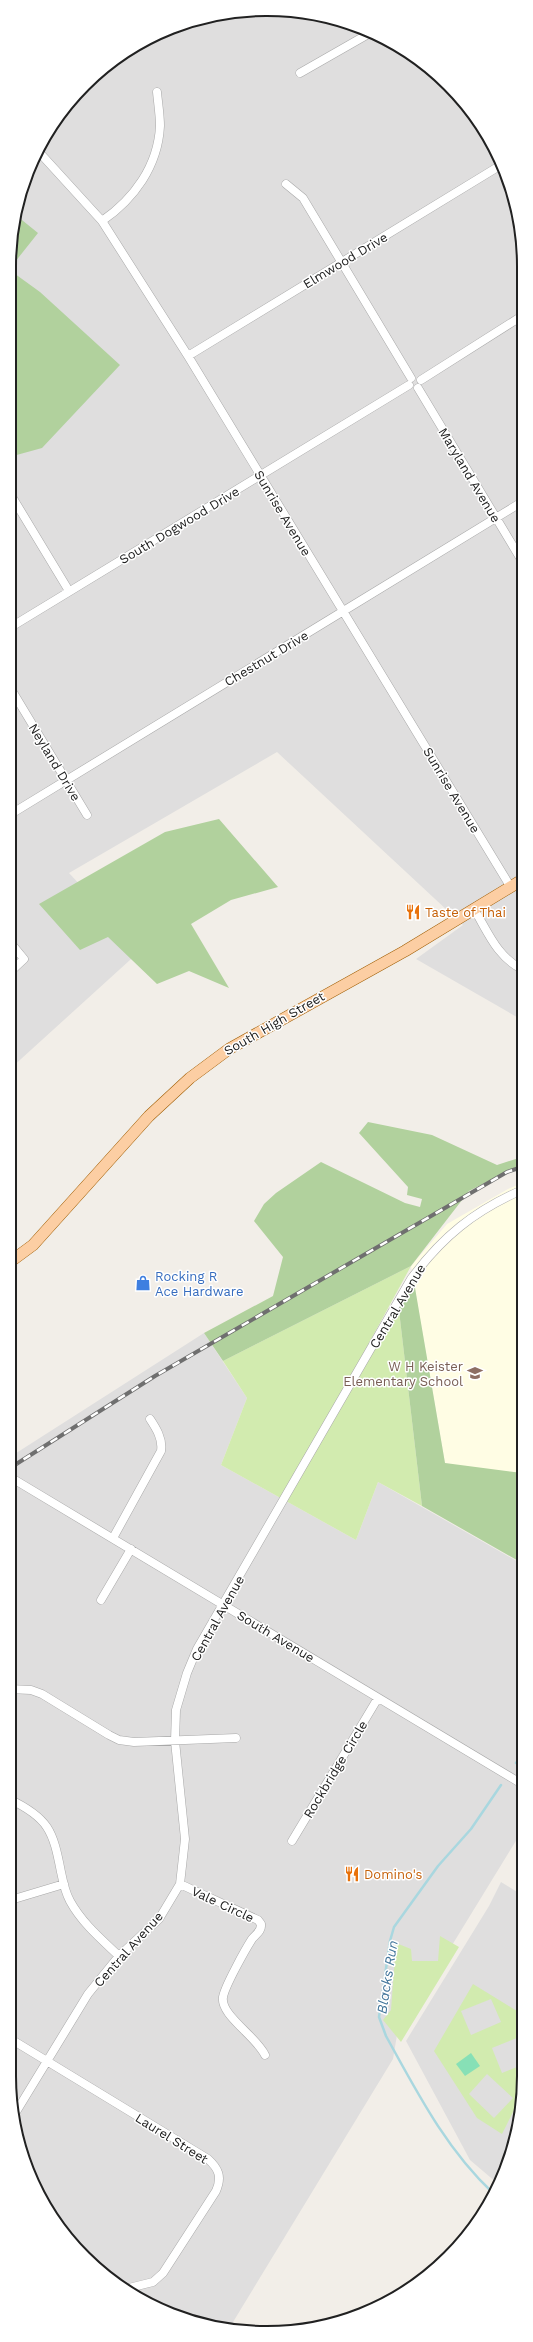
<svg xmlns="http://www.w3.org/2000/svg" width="533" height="2342" viewBox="0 0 533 2342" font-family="'Work Sans',sans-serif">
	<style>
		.residential { fill: #dfdede }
		.education { fill: #fffde4 }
		.grass { fill: #d2ebaf; fill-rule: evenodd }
		.forest { fill: #b1d19d }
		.pitch { fill: #87e0b6 }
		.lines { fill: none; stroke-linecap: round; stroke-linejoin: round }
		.stream { stroke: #a9d7df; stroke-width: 2.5 }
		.minor-casing { stroke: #a8a8a8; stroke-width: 9 }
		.major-casing { stroke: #9f5c00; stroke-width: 12 }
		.minor { stroke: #fff; stroke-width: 8 }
		.major { stroke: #fccea3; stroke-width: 11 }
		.rail-casing { stroke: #6f6f6f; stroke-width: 4 }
		.rail { stroke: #fff; stroke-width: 2.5; stroke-dasharray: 8; stroke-linecap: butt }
		.labels { text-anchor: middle; stroke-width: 3; stroke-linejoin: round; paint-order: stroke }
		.street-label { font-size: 13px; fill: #212121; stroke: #fff }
		.food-label { font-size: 13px; fill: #c56008; stroke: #fff; text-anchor: start }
		.shop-label { font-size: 13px; fill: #366cbe; stroke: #fff; text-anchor: start }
		.education-label { font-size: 13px; fill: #785e54; stroke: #fff; text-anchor: end }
		.water-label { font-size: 14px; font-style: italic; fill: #43769b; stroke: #fff }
		.rim { fill: none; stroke: #212121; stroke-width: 2 }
	</style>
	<rect width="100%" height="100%" fill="#f2eee8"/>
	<path class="residential" d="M300,11l81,25 68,49 49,68 24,80v787l-106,-61 47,-34 -186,-173 -208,121 72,77 -131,119 1,-836 33,-95 66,-76 90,-44z
		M204,1333l43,65 -26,67 135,75 22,-58 144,82v267l-125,204 -4,24 -163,268 -78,-21 -79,-61 -44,-71 -20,-99 1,-618z
		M501,1882l21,13v214l-25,74 -27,-23 -64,-119 83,-135z"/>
	<path class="education" d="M522,1183v294l-77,-14 -34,-197 36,-42 61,-35z"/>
	<path class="grass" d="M411,1266l-115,211 102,-175 24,204 -44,-24 -22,58 -135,-75 26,-67 -24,-37z
		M440,1936l19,11 -58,95 -18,-22 8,-10 5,-67 15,6 1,12h26z
		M473,1984l49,30v22l-30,12 10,25 20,-8v29l-20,40 -25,-16 -43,-67zM491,1999l10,23 -30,13 -10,-24zM487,2074l26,24 -19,20 -25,-24z"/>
	<path class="forest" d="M17,216l21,17 -27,34v-34z
		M11,271l29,21 80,73 -78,83 -29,8 1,-60 -3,-1z
		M219,819l59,68 -47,13 -40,24 38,64 -40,-17 -32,13 -49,-47 -28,13 -41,-46 126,-72z
		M368,1122l64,13 65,30 25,-8v7l-53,27 -58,75 -188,95 -19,-28 69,-37 10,-39 -29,-36 10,-17 12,-11 45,-31 84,41 15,4 2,-8 -15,-4 1,-8 -49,-54z
		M414,1282l31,181 77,10v90l-100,-57 -24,-204z"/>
	<path class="pitch" d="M471,2053l9,13 -15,10 -9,-12z"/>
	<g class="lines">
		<path class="stream" d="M516,1763l6,-8
			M493,2193c-47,-44 -76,-101 -107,-157l-7,-19 11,-76 4,-14 44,-61 33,-37 30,-44"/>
		<g class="minor-casing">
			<path id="minor" d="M300,73l70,-40
				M489,141l10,16
				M39,152l63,69 86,135 322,530
				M286,184l17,14 108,180
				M102,221c32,-22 56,-55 58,-95 0,-11 -2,-23 -3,-34
				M188,356l313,-191
				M421,380l101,-64
				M418,388l104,173
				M11,495l58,96
				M11,627l398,-242
				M11,689l76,126
				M11,814l511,-312
				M474,909c14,23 23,48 48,60
				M10,972l14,-13 -14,-17
				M10,1477l512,307
				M113,1538l48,-87c2,-12 -5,-23 -11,-32
				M101,1600l30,-51
				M9,1689l22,1 11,4 67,41 10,5 15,2 102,-4
				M9,1799c40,19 44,32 52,73 2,10 4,20 9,29 12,22 31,38 49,55
				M292,1841l86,-143
				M180,1884l78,36 3,4c1,7 -5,10 -9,15 -7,11 -27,47 -29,58 -3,18 33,39 42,58
				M14,1899l50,-15
				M9,2038l199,121c11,10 14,18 8,32l-53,82 -10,9 -24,6
				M16,2112l72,-118 31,-38 40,-37 21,-35 5,-45 -10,-98 1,-31 11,-37 10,-24 214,-370c31,-42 63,-68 111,-89"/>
		</g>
		<g class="major-casing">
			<path id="major" d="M10,1262l23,-17 116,-129 41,-38 39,-29 176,-98 117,-71"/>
		</g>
		<use href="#minor" class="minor"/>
		<use href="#major" class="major"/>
		<g class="rail-casing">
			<path id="rail" d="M10,1468l145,-92 352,-204 15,-5"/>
		</g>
		<use href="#rail" class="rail"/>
	</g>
	<defs>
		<g id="restaurant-bare" transform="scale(1.2)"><path d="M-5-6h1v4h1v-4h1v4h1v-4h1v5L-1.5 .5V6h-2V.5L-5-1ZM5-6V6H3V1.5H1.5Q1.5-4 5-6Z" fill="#e8710a" stroke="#fff" stroke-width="2.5" paint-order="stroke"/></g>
		<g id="shop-bare" transform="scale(1.2)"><path d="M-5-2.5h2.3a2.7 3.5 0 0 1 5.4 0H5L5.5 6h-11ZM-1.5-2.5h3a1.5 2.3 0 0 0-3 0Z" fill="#3f7fe0" stroke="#fff" stroke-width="2.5" paint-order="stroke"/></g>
		<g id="school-bare" transform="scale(1.2)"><path d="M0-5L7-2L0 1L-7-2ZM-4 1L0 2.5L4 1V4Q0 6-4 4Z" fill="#8d6e63" stroke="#fff" stroke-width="2.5" paint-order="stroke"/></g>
	</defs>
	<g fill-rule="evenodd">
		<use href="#restaurant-bare" x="413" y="912"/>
		<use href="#shop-bare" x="143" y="1283"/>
		<use href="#school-bare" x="475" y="1373"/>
		<use href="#restaurant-bare" x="352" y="1874"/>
	</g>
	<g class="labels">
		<g class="street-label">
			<text transform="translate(345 260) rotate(-31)" y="5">Elmwood Drive</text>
			<text transform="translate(470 475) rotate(59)" y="5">Maryland Avenue</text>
			<text transform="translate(283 513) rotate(59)" y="5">Sunrise Avenue</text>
			<text transform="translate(179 525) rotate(-31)" y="5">South Dogwood Drive</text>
			<text transform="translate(266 658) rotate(-31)" y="5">Chestnut Drive</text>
			<text transform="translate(55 762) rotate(59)" y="5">Neyland Drive</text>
			<text transform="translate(452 790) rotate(59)" y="5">Sunrise Avenue</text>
			<text transform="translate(274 1023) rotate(-30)" y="5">South High Street</text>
			<text transform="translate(397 1306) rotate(-59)" y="5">Central Avenue</text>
			<text transform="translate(217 1618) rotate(-61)" y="5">Central Avenue</text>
			<text transform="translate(276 1636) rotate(31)" y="5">South Avenue</text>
			<text transform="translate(335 1769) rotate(-59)" y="5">Rockbridge Circle</text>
			<text transform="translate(223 1904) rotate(25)" y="5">Vale Circle</text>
			<text transform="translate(128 1949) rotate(-48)" y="5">Central Avenue</text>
			<text transform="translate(172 2138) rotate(32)" y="5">Laurel Street</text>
		</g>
		<g class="food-label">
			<text x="425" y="917">Taste of Thai</text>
			<text x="364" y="1879">Domino's</text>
		</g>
		<g class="shop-label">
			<text x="155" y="1281">Rocking R<tspan x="155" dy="15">Ace Hardware</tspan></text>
		</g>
		<g class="education-label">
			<text x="463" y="1371">W H Keister<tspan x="463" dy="15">Elementary School</tspan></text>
		</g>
		<g class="water-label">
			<text transform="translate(387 1977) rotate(-81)" y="5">Blacks Run</text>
		</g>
	</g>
	<path d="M0 0H533V2342H0ZM266 16H267A250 250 0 0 1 517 266V2076A250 250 0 0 1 267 2326H266A250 250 0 0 1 16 2076V266A250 250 0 0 1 266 16Z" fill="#fff" fill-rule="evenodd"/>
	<path class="rim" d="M266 16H267A250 250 0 0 1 517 266V2076A250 250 0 0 1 267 2326H266A250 250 0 0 1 16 2076V266A250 250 0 0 1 266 16Z"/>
</svg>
